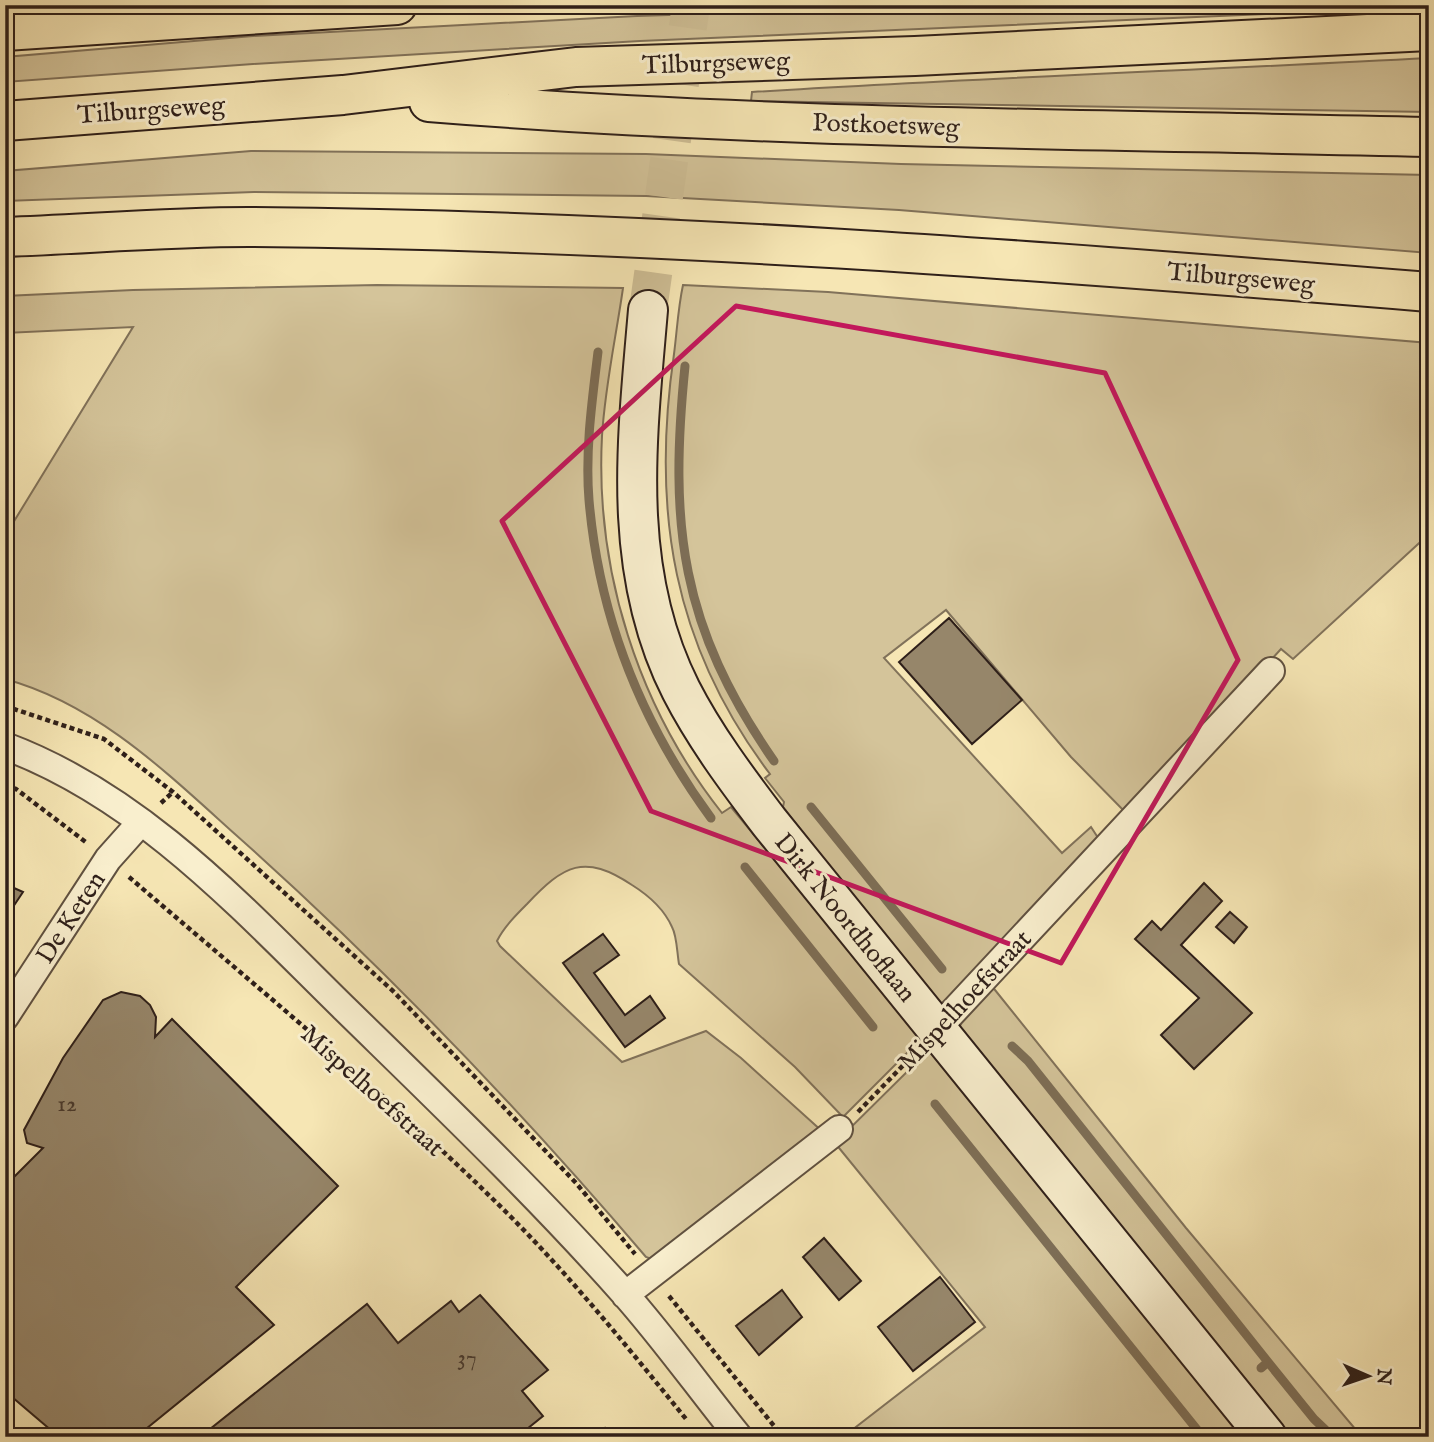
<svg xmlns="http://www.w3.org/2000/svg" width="1434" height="1442" viewBox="0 0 1434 1442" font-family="'IM FELL English',serif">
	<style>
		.green { fill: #d4c49a; stroke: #81725a; stroke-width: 2 }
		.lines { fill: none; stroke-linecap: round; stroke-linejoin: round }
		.stream { stroke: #7d6e56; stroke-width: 9 }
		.building { fill: #96866a; stroke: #2e1f19; stroke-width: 2 }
		.secondary-tunnel { stroke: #cebe95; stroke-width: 38; stroke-dasharray: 38 19; stroke-linecap: butt }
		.street-casing { stroke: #605140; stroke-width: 30 }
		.secondary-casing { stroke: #2e1f19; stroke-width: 42 }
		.highway-casing { stroke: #2e1f19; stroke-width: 42 }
		.path { stroke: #2e1f19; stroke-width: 4.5; stroke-dasharray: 5 3.5; stroke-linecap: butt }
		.street { stroke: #f9efce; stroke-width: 26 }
		.secondary { stroke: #f9efce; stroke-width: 38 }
		.highway { stroke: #f6e6b4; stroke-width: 38 }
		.marked { fill: none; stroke: #c2185b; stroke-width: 5; stroke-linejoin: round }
		.labels { text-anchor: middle; stroke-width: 6; stroke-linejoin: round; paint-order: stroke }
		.number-label { font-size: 23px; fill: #48392d }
		.street-label { font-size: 26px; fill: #2e1f19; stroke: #f9efce }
	</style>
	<rect width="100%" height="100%" fill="#f6e6b4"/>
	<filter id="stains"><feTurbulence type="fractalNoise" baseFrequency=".00286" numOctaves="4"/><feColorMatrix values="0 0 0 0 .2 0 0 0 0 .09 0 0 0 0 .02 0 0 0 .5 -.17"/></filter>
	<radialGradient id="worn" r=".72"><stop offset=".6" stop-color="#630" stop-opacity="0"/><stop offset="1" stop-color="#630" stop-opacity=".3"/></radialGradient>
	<path class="green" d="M976,5l453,2 -789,34 -387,23 -248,18v-25l248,-21 384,-20z
		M1429,58v54l-678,-11 1,-9c225,-14 451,-22 677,-34z
		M251,151l395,3 255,10 528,11v78l-530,-43 -253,-14 -392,-4 -249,9v-30z
		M377,285l246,3c-7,49 -18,98 -21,148 -7,135 36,271 120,377l9,-6 191,231 -79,79 -48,-50 -116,-103c-2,-11 -2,-28 -7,-37 -8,-18 -24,-32 -40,-42 -48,-32 -68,-20 -105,19 -11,11 -23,23 -30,37l3,5 122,116 84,-31 35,27 83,75 -170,127 -8,-3c-128,-150 -263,-291 -410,-422 -69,-62 -139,-131 -231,-156v-143l128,-209 -128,6v-37l128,-6z
		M683,285l145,7 601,51v191l-136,125 -12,-10 -152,167 -58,-59 -125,-147 -62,48 178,195 29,-26 11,17 -151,162 -13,-1 -155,-198 1,-5 -19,-24 5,-4c-97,-128 -119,-263 -96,-420 3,-23 4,-46 9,-69z
		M991,985l195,243 176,209h-75l-9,-10 -319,-395 3,-16z
		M930,1049l314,388h-401l142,-110 -150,-184z"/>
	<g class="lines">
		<path class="stream" d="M598,352c-6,49 -13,99 -9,148 10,117 53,224 122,318
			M685,366c-16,159 -5,260 89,395
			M811,807l131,162
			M745,867l128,160
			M1012,1046l16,15 240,301 -7,6
			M935,1104l268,333
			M1268,1362l46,57 19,18"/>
	</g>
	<path class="building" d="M949,618l73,82 -50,44 -73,-82z
		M1204,883l18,18 -41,44 71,68 -58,56 -33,-34 38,-37 -64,-59 17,-18 9,9z
		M5,884l18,8 -18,27z
		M1230,912l17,15 -13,16 -18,-16z
		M603,934l16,21 -25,18 31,42 25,-19 15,22 -40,29 -62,-84z
		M121,992l19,4 10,9 6,12 -1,20 17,-18 166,167 -102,101 38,38 -138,112h-77l-54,-46v-205l38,-38 -16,-5 -3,-13 39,-72 40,-58z
		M824,1238l37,43 -22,19 -36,-43z
		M940,1277l35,45 -62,49 -35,-44z
		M782,1290l20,27 -43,38 -23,-29z
		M480,1295l68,75 -26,21 21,25 -26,21h-317l167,-133 31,39 53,-42 8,11z
		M605,1428l7,9h-17z"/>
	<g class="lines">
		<path class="secondary-tunnel" d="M648,310l43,-305"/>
		<g class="street-casing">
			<path id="street" d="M5,746c137,51 238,163 340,263 95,93 190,184 278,283 41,46 77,97 116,145
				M5,1017l103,-158 33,-37
				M936,1030l335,-359
				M625,1295l214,-166"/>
		</g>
		<g class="secondary-casing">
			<path id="secondary" d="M648,310c-11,129 -28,260 33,380 24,47 57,91 89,133l497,614"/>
		</g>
		<g class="highway-casing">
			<path id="highway" d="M5,31l392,-26
				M429,102c332,27 667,27 1000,35
				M5,121l338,-26 233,-28 339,-11 514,-25
				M5,237c81,-3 163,-10 244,-10 394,3 787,33 1180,65"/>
		</g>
		<path class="path" d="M5,706l99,33 69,53 220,199 183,192 59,71
			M5,786l11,3 71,54
			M161,803l12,-11
			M129,877c130,112 263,221 384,342 62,63 117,131 173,200
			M858,1112l57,-59
			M669,1296l114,141"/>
		<use href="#street" class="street"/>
		<use href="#secondary" class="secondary"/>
		<use href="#highway" class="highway"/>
	</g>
	<path class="marked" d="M736,306l369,67 133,287 -177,303 -410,-152 -149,-290z"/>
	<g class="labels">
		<g class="number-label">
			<text x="67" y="1111">12</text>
			<text x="467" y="1365">37</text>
		</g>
		<g class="street-label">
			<text transform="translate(716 62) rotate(-2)" y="9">Tilburgseweg</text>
			<text transform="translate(151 109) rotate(-4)" y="9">Tilburgseweg</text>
			<text transform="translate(886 124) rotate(2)" y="9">Postkoetsweg</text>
			<text transform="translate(1241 277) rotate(5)" y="9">Tilburgseweg</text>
			<text transform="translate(70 917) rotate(-57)" y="9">De Keten</text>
			<text transform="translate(846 917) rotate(51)" y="9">Dirk Noordhoflaan</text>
			<text transform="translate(964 1000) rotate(-47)" y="9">Mispelhoefstraat</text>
			<text transform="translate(373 1090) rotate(42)" y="9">Mispelhoefstraat</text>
		</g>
	</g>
	<rect width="1434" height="1442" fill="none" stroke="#f6e6b4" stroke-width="28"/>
	<rect x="7" y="7" width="1420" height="1428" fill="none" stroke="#2e1f19" stroke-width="3.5"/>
	<rect x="14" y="14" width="1406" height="1414" fill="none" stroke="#2e1f19" stroke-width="2"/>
	<g transform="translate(1368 1376) rotate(92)" stroke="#f9efce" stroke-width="5" paint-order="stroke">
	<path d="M0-5L12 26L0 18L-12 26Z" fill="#2e1f19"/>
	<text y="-10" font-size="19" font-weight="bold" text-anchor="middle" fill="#2e1f19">N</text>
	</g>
	<rect width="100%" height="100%" filter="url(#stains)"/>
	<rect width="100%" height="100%" fill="url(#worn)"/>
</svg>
